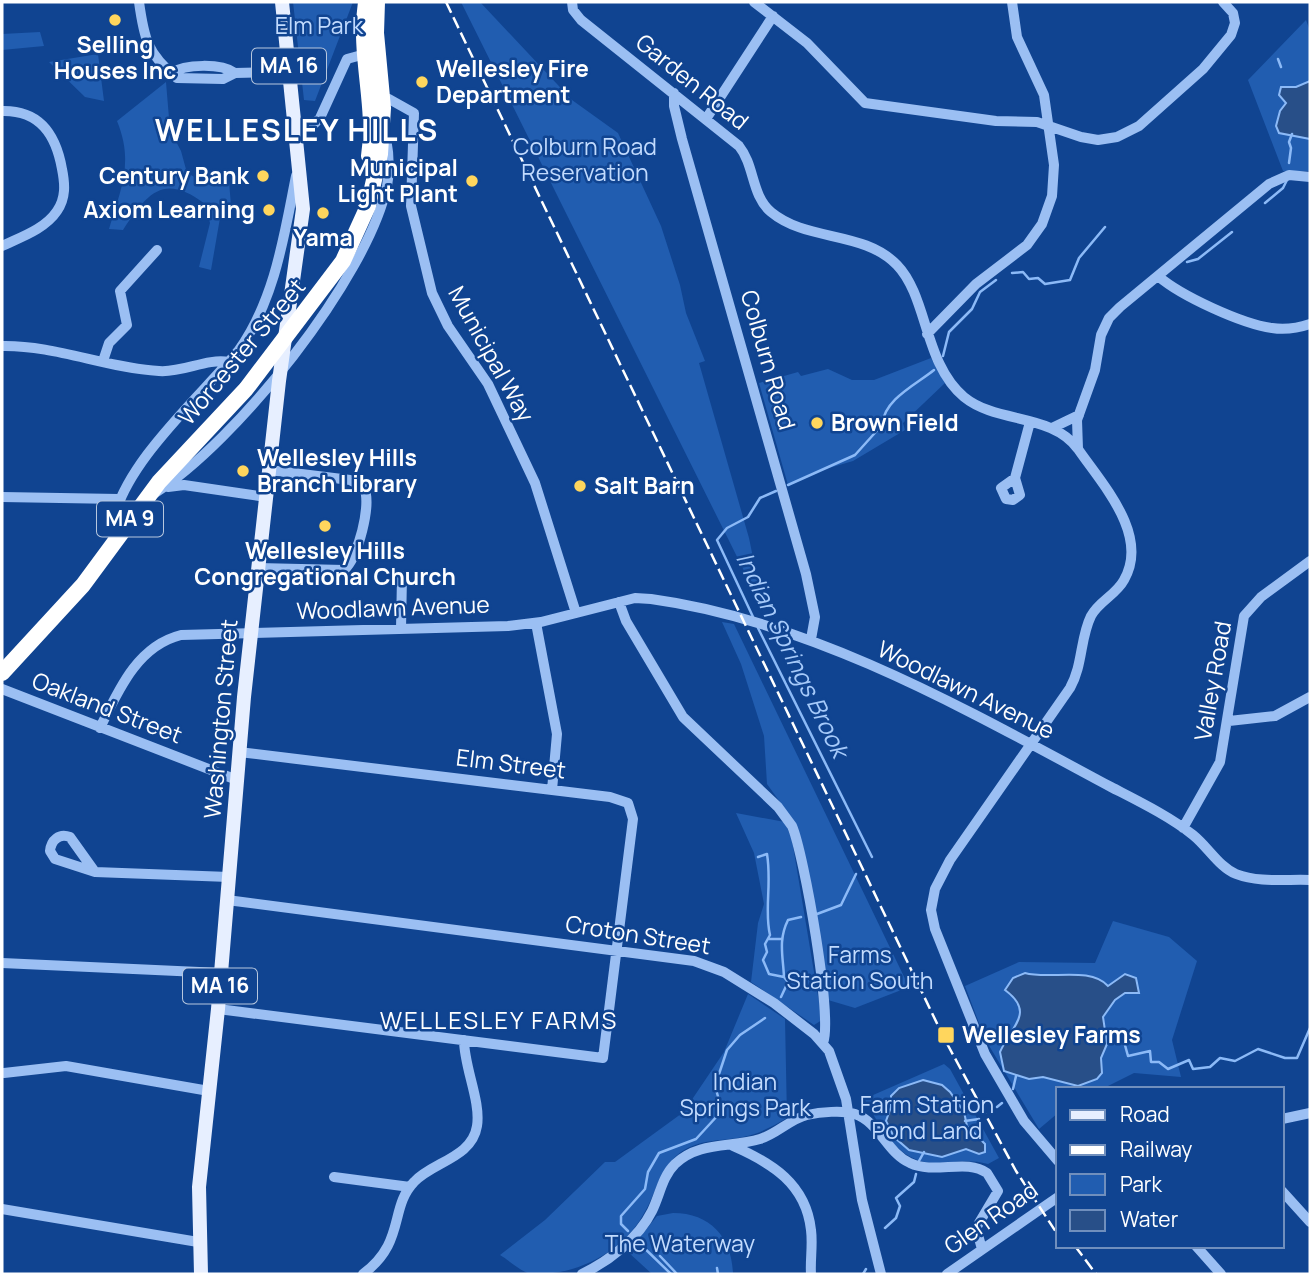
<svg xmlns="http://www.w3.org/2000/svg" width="1312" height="1276" viewBox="0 0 1312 1276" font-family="Manrope,sans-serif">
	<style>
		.green { fill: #215db0 }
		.water { fill: #284f88; stroke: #8cbaf7; stroke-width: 2 }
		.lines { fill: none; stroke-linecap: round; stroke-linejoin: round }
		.stream { stroke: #8cbaf7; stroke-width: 2.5 }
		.minor { stroke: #9bbff3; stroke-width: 10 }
		.major { stroke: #e7efff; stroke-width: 14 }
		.highway { stroke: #fff; stroke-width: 16 }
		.rail { stroke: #fff; stroke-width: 2.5; stroke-dasharray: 12 5; stroke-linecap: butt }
		.poi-dot { fill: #ffd65d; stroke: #104491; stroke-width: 2.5 }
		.labels { text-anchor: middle; stroke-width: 5; stroke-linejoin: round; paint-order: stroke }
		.shield { fill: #104491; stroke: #b7c7de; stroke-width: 2 }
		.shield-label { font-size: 21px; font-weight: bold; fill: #fff }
		.park-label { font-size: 23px; fill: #c2dbfe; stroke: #104491 }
		.poi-label { font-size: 23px; font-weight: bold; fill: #fff; stroke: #104491; text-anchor: start }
		.street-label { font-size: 23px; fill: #fff; stroke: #104491 }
		.water-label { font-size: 24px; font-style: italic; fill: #a6cafa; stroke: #104491 }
		.neighbourhood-label { font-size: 24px; letter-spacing: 2px; fill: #fff; stroke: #104491 }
		.district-label { font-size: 30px; font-weight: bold; letter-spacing: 2px; fill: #fff; stroke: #104491 }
	</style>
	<rect width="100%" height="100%" fill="#104491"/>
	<path class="green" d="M293,2h60l-38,99 -11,-1z
		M461,2h19l92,98 46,33 43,93 19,59 6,28 19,48 -6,2 50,175 15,73z
		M1306,20l4,11v140h-27l-35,-91z
		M40,32l4,14 -42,4v-16z
		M98,54l6,47 -19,-4 -36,-35z
		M166,82l4,48 11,21 6,22 13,7 29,1 3,37h-12l-9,52 -12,-3 11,-44 -5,-19c-42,-32 -58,-10 -82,26l-14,-1c12,-41 25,-66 8,-108z
		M931,358l14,25 -42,40 2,7 -52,31 -41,12 -24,12 -29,-102 39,-11 3,4 27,-7 24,11h22z
		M722,622l12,2 175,363 -54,21 -27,-8 -25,-154 -8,-23 -28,-39 -3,-48 -23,-72z
		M736,813l49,9 7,18 30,180 -8,5 -63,-43 7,-59 6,-19 -10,-51z
		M1113,921l56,16 28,24 -25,79 9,37 -47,-4 -32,16h-44v24l-19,16 -54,-90 -20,-53 54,-24 76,1z
		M748,994l37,25 2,99c-14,8 -28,16 -44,19 -21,4 -43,2 -62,15 -23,17 -24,41 -38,63 -21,38 -68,61 -111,59 -10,-1 -23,-14 -32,-19l45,-35 60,-58h10l81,-59 -5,-2 33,-49z
		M944,1064l6,5 49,89 -11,6c-18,-5 -31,-2 -49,-1 -41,2 -57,-35 -75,-64z
		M673,1213c38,0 59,25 60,61h-81l-24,-22 29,-36z"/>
	<path class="water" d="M1310,81v58l-31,-6 -3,-7 4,-15 6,-8 -7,-8 2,-8h15z
		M1025,973c24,7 65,-7 83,13l17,-12 11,4 3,15h-14l-10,7 -12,17 4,27 -6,14 1,15 -5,6 -19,7 -35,-9 -14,2 -25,-8 -4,-19c11,-26 36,-39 5,-62l8,-12z
		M923,1080l19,5 8,7 14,20 3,14 18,18v8l-6,2 -13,-5 -24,8 -33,-7 -15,-13 -8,-16 5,-14v-11l8,-8z"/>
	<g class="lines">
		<path class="stream" d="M1278,59l3,8
			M1289,163l2,-15 -2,-6 3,-8
			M1265,203l18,-15 4,-8
			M1187,262l11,-3 34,-27
			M1012,273l11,-1 6,7 9,-1 7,6 25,-4 9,-22 26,-31
			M943,356l6,-24 23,-23 8,-17 16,-12
			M788,485l67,-30 27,-30c2,-26 35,-41 52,-55
			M754,619l-37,-79 10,-12 21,-11 12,-19 16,-7
			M758,628l114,229
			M758,857l9,-3c5,30 -3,57 3,81l-5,9 2,8 -4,8 6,14 15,3
			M817,914l24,-9 15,-31
			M768,939h13
			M781,997l7,-15 -4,-5c-1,-21 -6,-37 4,-57l13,-3
			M1107,1037l9,-2 7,3 5,18 22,-5 1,11h8l9,7 21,-9 4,9 17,-2 10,-9 15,3 23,-12 27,9h12l13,-30
			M1013,1089l3,-13
			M997,1107l5,-4
			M965,1121l14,-2
			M919,1161l5,-9
			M885,1228l11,-10 4,-12 -4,-8 18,-16 2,-8
			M628,1231l-7,-7v-8l24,-27 3,-17 11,-19 37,-14 23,-25 2,-7 -6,-21 12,-36 13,-15 25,-17
			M636,1240l35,34
			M660,1256l17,18
			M717,1268l1,6
			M863,1274l3,-5"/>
		<path class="minor" d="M139,2c5,36 8,52 38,76l46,1 12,-6 55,-1
			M572,2l1,8 8,10 158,126c16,20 12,49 32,66 36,30 92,18 126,53 31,32 27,99 67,132 33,27 88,16 114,52
			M754,2l53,41 58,60 131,18 41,1 44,15 17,3 19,-3 22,-11 64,-57 28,-34 4,-12 -2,-10 -10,-11
			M171,73c14,-9 50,-10 64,0
			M674,93v13l8,33 124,435 9,43 -4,22
			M378,98l11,1 25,14 -3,93 21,87 16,33 40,58 47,99 41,130
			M2,111c38,-1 54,24 60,58 3,15 4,29 -5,42 -12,18 -36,26 -55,35
			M706,119l67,-103
			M296,130l18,-6 6,-6 27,-59 22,-6
			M1158,276c23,20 84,48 114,52 13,2 26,0 38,-4
			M927,334l49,-50 51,-39 15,-21 10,-28 2,-31 -10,-70 -27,-58 -5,-35
			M2,346c53,-1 104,22 157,25 24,2 47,-13 70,-9
			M103,361l6,-18 18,-18 -7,-34 37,-41
			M1052,428l27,-13
			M1015,478l-14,10 5,11 7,1 7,-5 -5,-17 15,-56
			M168,487l16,-2 82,12
			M155,493c80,-50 212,-214 232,-307 3,-16 2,-32 -1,-48
			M2,497l117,2
			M113,524c9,-59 87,-127 126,-174 36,-51 45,-114 57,-174
			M258,568l86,2c14,-12 28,-66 20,-82l-14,-8 -81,-10
			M619,602l7,19 57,96 95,90 14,19c12,28 41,192 31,217
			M536,623l21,111 -5,56
			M401,629l1,-53
			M2,689l235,91
			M1229,721l46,-5 35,-19
			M100,728c18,-37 37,-82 81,-93l327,-9 33,-4 94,-24 16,1c162,22 318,112 460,188 27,14 58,29 82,48 15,12 26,32 43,39 23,9 51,5 74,6
			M1183,828l37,-66 24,-146 17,-19 49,-36
			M95,872l-40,-13 -5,-8c1,-11 9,-18 20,-14l25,35 134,5
			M227,900l467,61 30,11 50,31 40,31 15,17 17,48 16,101 19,74
			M2,963l219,10
			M218,1009l385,49 30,-239 -5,-16 -18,-6 -371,-45
			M4,1073l62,-7 143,25
			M1282,1119l28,-6
			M733,1146c39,17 73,38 78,84 2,15 -1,30 0,44
			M1058,1161l-34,-40 -39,-67 -50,-125 -4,-19 4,-21 15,-29 120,-172c13,-23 10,-50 21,-72 8,-15 25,-21 33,-36 26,-45 -22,-96 -46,-131l-1,-29 18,-50 6,-35 8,-17 11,-11 149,-123 20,-9 21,2
			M334,1177l76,10
			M1282,1191l28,31
			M2,1209l196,33
			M1196,1246l25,28
			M363,1274c43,-32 26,-66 51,-92 18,-20 58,-24 63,-56 4,-25 -13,-59 -13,-86
			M582,1274c27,-13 56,-35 70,-63 8,-16 10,-34 23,-47 24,-23 56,-16 85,-25 17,-5 30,-20 47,-24 13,-3 36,-5 48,-1 24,8 32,39 55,49 25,12 56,-5 77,10l11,18 -22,37 6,21
			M947,1274l111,-77"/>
		<path class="major" d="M201,1274l-2,-87 19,-178 26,-312 35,-316 24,-172 -21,-207"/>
		<path class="highway" d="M366,2c-8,54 11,104 3,154
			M2,673l81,-88 76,-103 87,-93 97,-128 25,-55 12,-52 3,-46 -7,-75 1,-31"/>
		<path class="rail" d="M446,2l498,1036 72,133 42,64
			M1075,1246l21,28"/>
	</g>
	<g class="poi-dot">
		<circle cx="115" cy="20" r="7"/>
		<circle cx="422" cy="82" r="7"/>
		<circle cx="263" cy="176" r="7"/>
		<circle cx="472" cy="181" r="7"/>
		<circle cx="269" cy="210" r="7"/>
		<circle cx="323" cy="213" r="7"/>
		<circle cx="817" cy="423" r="7"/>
		<circle cx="243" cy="471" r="7"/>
		<circle cx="580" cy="486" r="7"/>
		<circle cx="325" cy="526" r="7"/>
		<rect x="937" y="1026" width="18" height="18" rx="3.5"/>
	</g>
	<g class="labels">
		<g class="shield">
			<rect x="252" y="48.5" width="74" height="35" rx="5"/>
			<rect x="97" y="501.5" width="66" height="35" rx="5"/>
			<rect x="183" y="968.5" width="74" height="35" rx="5"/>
		</g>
		<g class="shield-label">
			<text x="289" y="73">MA 16</text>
			<text x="130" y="526">MA 9</text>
			<text x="220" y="993">MA 16</text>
		</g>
		<g class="park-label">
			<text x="319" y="34">Elm Park</text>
			<text x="585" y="155">Colburn Road<tspan x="585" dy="26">Reservation</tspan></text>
			<text x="860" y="963">Farms<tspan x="860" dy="26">Station South</tspan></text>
			<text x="745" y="1090">Indian<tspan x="745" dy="26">Springs Park</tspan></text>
			<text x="927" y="1113">Farm Station<tspan x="927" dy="26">Pond Land</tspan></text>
			<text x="680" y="1252">The Waterway</text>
		</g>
		<g class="poi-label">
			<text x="115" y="53" text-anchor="middle">Selling<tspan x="115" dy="26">Houses Inc</tspan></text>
			<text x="436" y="77">Wellesley Fire<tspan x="436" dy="26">Department</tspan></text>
			<text x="458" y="176" text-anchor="end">Municipal<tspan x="458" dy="26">Light Plant</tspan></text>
			<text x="249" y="184" text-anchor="end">Century Bank</text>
			<text x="255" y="218" text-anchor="end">Axiom Learning</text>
			<text x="323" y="246" text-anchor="middle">Yama</text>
			<text x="831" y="431">Brown Field</text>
			<text x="257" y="466">Wellesley Hills<tspan x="257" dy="26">Branch Library</tspan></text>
			<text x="594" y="494">Salt Barn</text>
			<text x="325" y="559" text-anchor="middle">Wellesley Hills<tspan x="325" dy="26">Congregational Church</tspan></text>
			<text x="962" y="1043">Wellesley Farms</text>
		</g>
		<g class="street-label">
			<text transform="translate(692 82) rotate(39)" y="8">Garden Road</text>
			<text transform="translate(242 352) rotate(-50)" y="8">Worcester Street</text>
			<text transform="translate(491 354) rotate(61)" y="8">Municipal Way</text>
			<text transform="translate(768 360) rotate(74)" y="8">Colburn Road</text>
			<text transform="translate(393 608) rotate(-2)" y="8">Woodlawn Avenue</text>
			<text transform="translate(1213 681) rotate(-80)" y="8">Valley Road</text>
			<text transform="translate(966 690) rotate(26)" y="8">Woodlawn Avenue</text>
			<text transform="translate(107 708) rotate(21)" y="8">Oakland Street</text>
			<text transform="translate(221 719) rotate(-85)" y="8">Washington Street</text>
			<text transform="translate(511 764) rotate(7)" y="8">Elm Street</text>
			<text transform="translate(638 935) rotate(9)" y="8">Croton Street</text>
			<text transform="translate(991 1218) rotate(-35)" y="8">Glen Road</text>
		</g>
		<g class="water-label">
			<text transform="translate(792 655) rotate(64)" y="8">Indian Springs Brook</text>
		</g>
		<g class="neighbourhood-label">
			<text x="499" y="1029">WELLESLEY FARMS</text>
		</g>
		<g class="district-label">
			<text x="297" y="141">WELLESLEY HILLS</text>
		</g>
	</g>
	<rect width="1312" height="1276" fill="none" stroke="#ffffff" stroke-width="7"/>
	<rect x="1056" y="1087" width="228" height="161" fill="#104491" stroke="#708fbd" stroke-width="2"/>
	<rect x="1070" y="1110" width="35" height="10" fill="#e7efff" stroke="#708fbd" stroke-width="2"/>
	<text x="1120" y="1122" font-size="21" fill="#ffffff">Road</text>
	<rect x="1070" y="1145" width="35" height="10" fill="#ffffff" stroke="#708fbd" stroke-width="2"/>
	<text x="1120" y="1157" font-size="21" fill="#ffffff">Railway</text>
	<rect x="1070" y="1174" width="35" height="21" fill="#215db0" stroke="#708fbd" stroke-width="2"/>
	<text x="1120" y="1192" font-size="21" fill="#ffffff">Park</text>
	<rect x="1070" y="1210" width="35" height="21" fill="#284f88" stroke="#708fbd" stroke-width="2"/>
	<text x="1120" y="1227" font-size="21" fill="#ffffff">Water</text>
</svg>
